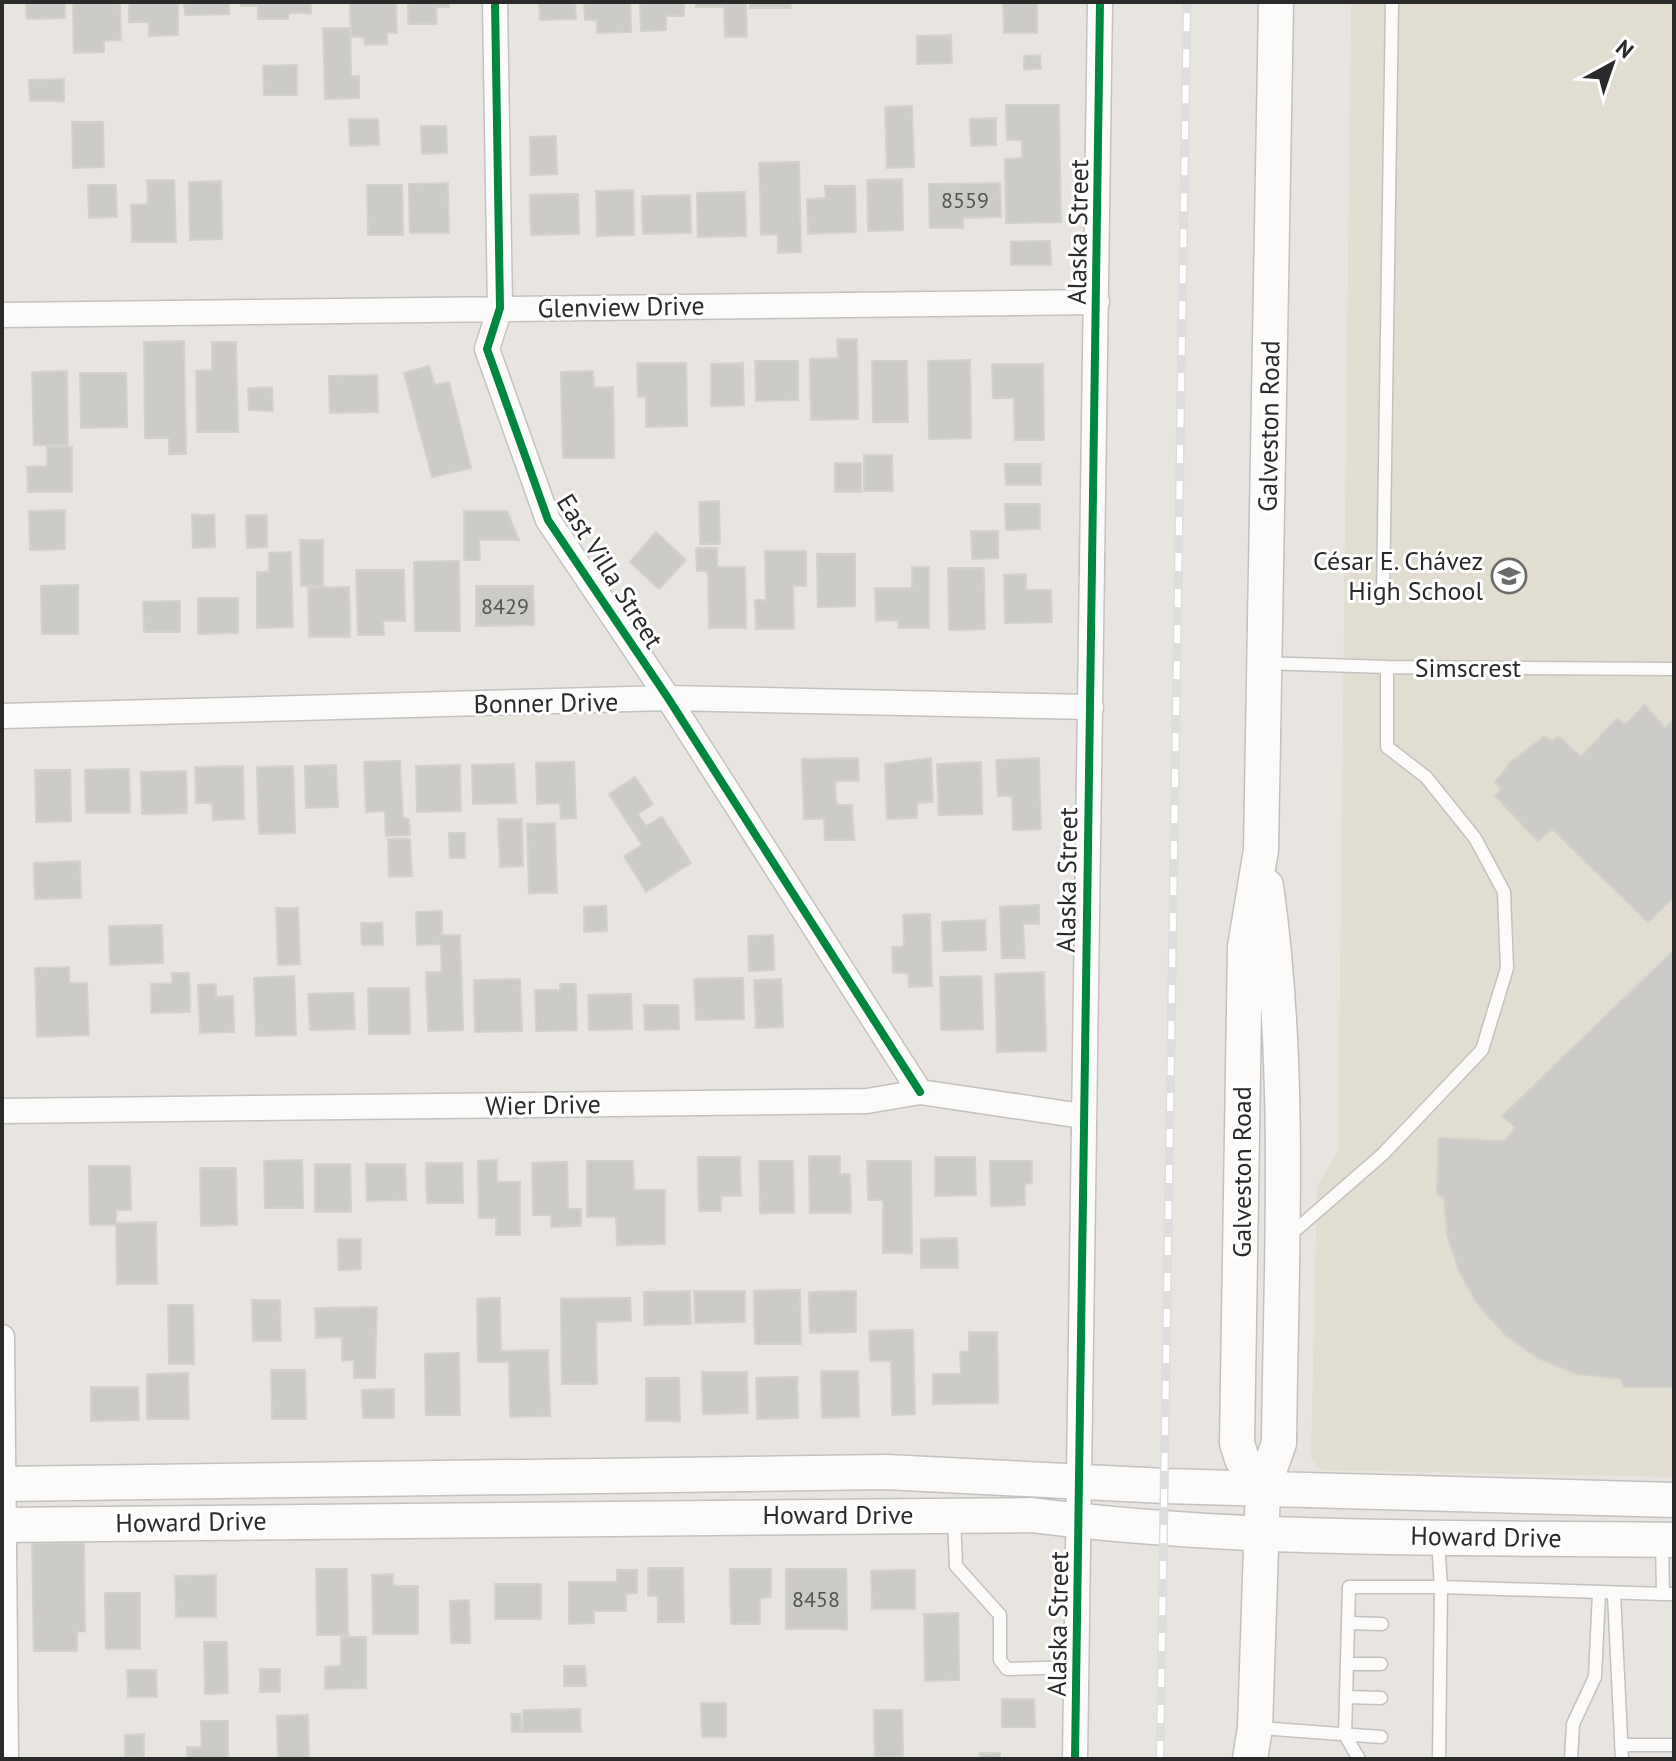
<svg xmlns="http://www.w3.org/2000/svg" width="1676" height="1761" viewBox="0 0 1676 1761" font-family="'PT Sans',sans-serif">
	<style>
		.education { fill: #e1ddd0 }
		.building { fill: #cdcbc7; stroke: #d3d1cc; stroke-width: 2 }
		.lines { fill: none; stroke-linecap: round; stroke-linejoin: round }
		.service-casing { stroke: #c2c1c0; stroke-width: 15 }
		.minor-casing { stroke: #c2c1c0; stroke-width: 27 }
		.secondary-casing { stroke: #c2c1c0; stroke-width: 37 }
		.service { stroke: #fcfbfa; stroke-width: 12 }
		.minor { stroke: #fcfbfa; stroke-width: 24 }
		.secondary { stroke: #fcfbfa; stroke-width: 34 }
		.rail-casing { stroke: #ddddde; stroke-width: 9 }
		.rail { stroke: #fff; stroke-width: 6; stroke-dasharray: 18; stroke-linecap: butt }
		.cycleway-casing { stroke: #fff; stroke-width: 13 }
		.cycleway { stroke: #00873e; stroke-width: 8 }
		.labels { text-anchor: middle; stroke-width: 6; stroke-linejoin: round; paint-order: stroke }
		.number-label { font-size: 22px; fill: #545453 }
		.street-label { font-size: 26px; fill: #2a2a2a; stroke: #fff }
		.poi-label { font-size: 26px; fill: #2a2a2a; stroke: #fff; text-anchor: end }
	</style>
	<rect width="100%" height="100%" fill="#e8e5e0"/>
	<path class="education" d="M1351,2h323v1475l-353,-7 -10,-12 6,-271 21,-37z"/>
	<path class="building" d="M26,2h39v16l-38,1z
		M73,2h47l1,38 -17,1v11l-30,1z
		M129,2h49v33l-29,1v-14h-20z
		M184,2h45v12l-44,1z
		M241,2h70v11h-23v6h-30v-13h-17z
		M350,2h46l1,31h-10v11l-22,1 -1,-8h-13z
		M408,2h41v5h-13l1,17h-29z
		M539,2h36l1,17 -36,1z
		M584,2h46l1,30 -34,1v-13h-12z
		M640,2h44v14h-18v14l-25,1z
		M696,2h50l1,35h-22l-1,-30h-28z
		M750,2h40l1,6h-41z
		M1003,2h34v31h-33z
		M323,28h27l1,48h8v22l-34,1z
		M951,35l1,28 -35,1v-28z
		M1040,55l1,14h-17v-13z
		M297,65v30h-33l-1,-29z
		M64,79v22h-34l-1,-21z
		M1006,105h53l2,117 -55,1 -1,-64 17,-1v-18h-15z
		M912,106l2,61 -27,1 -2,-61z
		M996,118v27l-25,1 -1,-27z
		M349,119h29l1,26 -29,1z
		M72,122h31l1,45 -31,1z
		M421,126h25l1,27 -25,1z
		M556,136l1,38 -26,1 -1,-38z
		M799,162l2,90 -23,1v-19l-17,1 -2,-72z
		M902,179l1,51 -35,1 -1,-51z
		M147,180h27l2,62h-44l-1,-37 17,-1z
		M221,181l1,58 -32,1 -1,-58z
		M448,183l1,50h-39l-1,-49z
		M1000,183l1,34 -38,1v10h-33l-1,-44z
		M88,185h28l1,32 -28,1z
		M367,185h35l1,50h-35z
		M825,186h30l1,46 -48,2 -1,-35 19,-1z
		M633,190l1,45 -37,1 -1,-45z
		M745,192l1,44 -48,1 -1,-44z
		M578,194l1,40 -48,1 -1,-40z
		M690,195l1,38 -48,1 -1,-38z
		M1050,241l1,24h-40v-23z
		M837,339h20l1,80 -47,1 -1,-61 28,-1z
		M184,341l2,113h-17v-16h-24l-1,-96z
		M212,342h24l2,90h-41l-1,-61 16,-1z
		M970,360l1,78 -42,1 -1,-78z
		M755,361h43v39l-42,1z
		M872,361h35l1,61h-35z
		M637,363h49l1,63 -41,1v-31l-8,1z
		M743,363l1,42 -33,1v-42z
		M992,364h51l1,76h-29l-1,-42h-21z
		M429,366l6,19 14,-3 22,86 -39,9 -28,-104z
		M67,371l1,74h-34l-2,-73z
		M593,371l1,17 19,-1 1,71h-51l-2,-86z
		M80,373h46l1,54 -46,1z
		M377,375l1,37 -48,1 -1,-37z
		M272,387l1,24 -24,-1 -1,-22z
		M47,447h25v45h-44l-1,-25 20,-1z
		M864,455h28l1,36h-29z
		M835,463h26v29h-26z
		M1005,464h36v21h-35z
		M719,501l1,43h-20l-1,-42z
		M1005,504h35v25l-34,1z
		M65,510v39l-35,1 -1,-39z
		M464,511h43l12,29h-40l1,20h-16z
		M192,515h22l1,32 -22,1z
		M246,515h21v32l-20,1z
		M971,531h27v27l-26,1z
		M656,532l30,28 -27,29 -29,-27z
		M300,540h23v46h-22z
		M696,548h21v19h28l1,61h-37l-1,-57h-11z
		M765,551h41v35h-13l1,43h-38l-1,-29h11z
		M291,552l2,75 -36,1v-56h12v-19z
		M817,554h38v52l-37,1z
		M459,561l1,70h-45l-1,-69z
		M912,567h17v61h-30l-1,-8 -22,1 -1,-33h37z
		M948,568h36l1,61 -36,1z
		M356,570h48l1,51h-22l1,14h-26z
		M1026,574v16h25l1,32 -47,1 -1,-48z
		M78,585v49h-36l-1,-48z
		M476,586h57l1,39 -58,1z
		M349,587l1,50h-41l-1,-49z
		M198,598h40v35l-40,1z
		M180,601v31h-36l-1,-30z
		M1645,705l20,23 9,-9v178l-26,25 -96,-93 -14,12 -43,-45 7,-7 -7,-7 16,-20 34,-26 7,6 6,-6 23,21 36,-39 8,7z
		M858,758l1,23h-24l1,24h16l2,35h-29l-1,-21h-20l-2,-60z
		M931,758l2,44 -16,1v15l-30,1 -2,-55z
		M1039,758l2,71 -28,1 -1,-34h-14l-2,-36z
		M400,761l3,57 6,1 1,16 -24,1 -1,-25 -19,1 -2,-50z
		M574,762l2,56 -15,1 -1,-16 -23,1 -1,-41z
		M981,762l1,52 -43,1 -2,-51z
		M514,764l2,39 -43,1 -1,-39z
		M336,765l2,42 -32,1 -1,-42z
		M460,765l1,46 -44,1 -1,-46z
		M243,766l1,53 -31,1 -1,-17h-16l-1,-36z
		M293,766l2,67 -36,1 -2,-67z
		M129,769l1,44h-44l-1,-43z
		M35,770h35l1,51 -35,1z
		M186,771l1,42 -45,1 -1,-42z
		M635,777l18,27 -15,10 8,12 16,-9 29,46 -45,29 -22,-36 18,-11 -33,-51z
		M498,819h24l1,47 -23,1z
		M555,823l2,70h-28l-2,-69z
		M449,833h16v25h-15z
		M388,839h22l2,37 -23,1z
		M80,861l1,37 -46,1 -1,-36z
		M1039,905v19h-16l2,34h-23l-2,-51z
		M606,906l1,25 -23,1v-25z
		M276,908h22l2,56 -22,1z
		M442,911v24h18l3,95 -35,1 -2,-59h16l-1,-28 -24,1 -1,-33z
		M930,914l2,72 -23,1 -1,-14h-15l-1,-26h12l-1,-32z
		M985,920l1,30 -43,1 -1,-29z
		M361,923h21l1,22h-21z
		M162,925l1,38 -53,2 -1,-39z
		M773,935l1,35 -25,1 -1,-35z
		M1674,950v437h-51l-2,-8 -44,-5 -39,-16 -32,-22 -28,-31 -18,-32 -13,-38 -3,-38 -7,-2 1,-57 66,3 12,-13 -14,-12z
		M69,967v16h18l2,52 -52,2 -2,-69z
		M1044,972l2,79 -49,1 -2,-78z
		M172,973h17l1,39 -39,1v-29l21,-1z
		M294,976l2,59 -40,1 -2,-58z
		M981,976l2,53 -42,1 -1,-53z
		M743,978l1,41 -48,1 -2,-41z
		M520,979l2,52 -47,1 -1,-52z
		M781,979l2,48 -27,1 -2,-48z
		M216,984v13l17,-1 1,36 -34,1 -2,-48z
		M560,984h16l1,46 -41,1 -1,-41h25z
		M368,988h41l1,46h-41z
		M353,993l2,36 -45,1 -2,-36z
		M631,994l1,35 -43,1 -1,-35z
		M644,1005h34l1,24 -34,1z
		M809,1156h31v18h10l1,39h-41z
		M698,1157h42l1,39h-20v15h-22z
		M935,1157h40l1,38 -41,1z
		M302,1160l1,48h-38l-1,-47z
		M497,1160v22h23v53h-24v-17h-17l-1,-57z
		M587,1161h46l1,29h31v54l-48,1 -1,-28h-29z
		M759,1161h34l1,52h-34z
		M867,1161h44l1,92h-29v-53h-15z
		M990,1161h42v22l-7,1v21l-34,1z
		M567,1162l1,47h13v17l-30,1v-12h-18l-1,-52z
		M426,1163h36l1,40h-36z
		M315,1164h35l1,48h-36z
		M366,1164h39l1,36 -39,1z
		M89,1166h41l1,44h-15v15h-26z
		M200,1168h36l1,57 -36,1z
		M156,1222l1,62h-40l-1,-61z
		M957,1238l1,30h-37v-29z
		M338,1239h23v30l-22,1z
		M800,1290l1,54h-46l-1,-53z
		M690,1291l1,33 -47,1v-33z
		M694,1291h51v31l-50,1z
		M856,1291v41l-46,1 -1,-41z
		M500,1298l1,53 47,-1 2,66 -40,1 -1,-55h-31l-1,-63z
		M630,1298l1,23 -35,1 1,62h-35l-1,-85z
		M252,1300h28l1,41h-28z
		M168,1305h25l1,59h-25z
		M377,1307l-2,71h-21v-18l-12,1v-24l-26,1 -1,-30z
		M913,1330l2,84 -23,1 -1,-54h-21l-1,-30z
		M969,1332h28l1,71 -65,1v-30h28l-1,-22 9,-1z
		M459,1353l1,62h-34l-1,-61z
		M271,1370h34l1,49h-34z
		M821,1371h37l1,46 -37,1z
		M702,1372h45l1,41 -45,1z
		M188,1373l1,46h-42v-45z
		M797,1377l1,41 -41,1 -1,-41z
		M646,1378h33l1,43h-34z
		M91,1387h47l1,33 -48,1z
		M394,1389v29h-31l-1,-28z
		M32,1543h52l1,88 -8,1v19h-43z
		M648,1568h35l1,54h-26v-26h-10z
		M316,1569h31l1,66h-31z
		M730,1569h41v28l-11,1v26h-29z
		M786,1569h60l1,60h-61z
		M617,1570h20v23l-11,1v17h-32v12l-25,1v-42h48z
		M915,1570v39h-43l-1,-38z
		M393,1574v12h25v48h-45l-1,-59z
		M216,1575v42h-40l-1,-41z
		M495,1584h46v35h-46z
		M105,1593h35v56h-34z
		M469,1600l1,43h-19l-1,-42z
		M958,1613l1,67 -34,1 -1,-67z
		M341,1637h25v51l-41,1v-22l16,-1z
		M204,1642h23l1,51 -23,1z
		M564,1666h21l1,20h-22z
		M260,1669h20v23h-20z
		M127,1670h29l1,27h-29z
		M1002,1699h32l1,28h-33z
		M701,1703h25v34h-24z
		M580,1709l1,23h-58v-22z
		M874,1710h28l1,46 -28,1z
		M511,1714h9l1,18h-9z
		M308,1715l1,44h-31l-1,-43z
		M201,1721h27v38h-41v-12h15z
		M144,1734v23h-19v-22z
		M980,1753h20v6h-20z"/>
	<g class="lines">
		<g class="service-casing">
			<path id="service" d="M1383,598l9,-596
				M1265,663l122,4 287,2
				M1284,1228h14l85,-74 99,-104 25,-82 -3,-76 -29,-54 -49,-61 -39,-30v-80
				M954,1519l2,47 44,49v45l7,9 70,-2
				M1662,1543l1,51h11
				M1614,1594l8,165
				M1348,1623l34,1
				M1347,1664h34
				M1346,1697l35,1
				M1259,1728l122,9
				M1621,1745h53
				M1359,1759l-14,-24 4,-148h92l-3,-46
				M1439,1759l2,-172 222,7
				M1571,1759l2,-35 22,-47 4,-84"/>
		</g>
		<g class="minor-casing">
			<path id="minor" d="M495,2l5,306 -13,41 61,171 120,178 252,394
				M2,315l1095,-13
				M2,716l666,-18 423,9
				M2,1111l865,-10 53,-9 162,24
				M2,1337l4,422
				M1075,1759l25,-1757"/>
		</g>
		<g class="secondary-casing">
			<path id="secondary" d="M2,1484l884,-12 279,14 509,14
				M1263,1488l-21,-29 -5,-16 8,-496 16,-97 15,-848
				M2,1525l1029,-10c213,27 429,22 643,25
				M1250,1759l5,-31 8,-240 16,-45c2,-185 13,-374 -13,-557"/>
		</g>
		<use href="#service" class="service"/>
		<use href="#minor" class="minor"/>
		<use href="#secondary" class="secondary"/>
		<g class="rail-casing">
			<path id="rail" d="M1160,1759l27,-1757"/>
		</g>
		<use href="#rail" class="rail"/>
		<g class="cycleway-casing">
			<path id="cycleway" d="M495,2l5,306 -13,41 61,171 120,178 252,394
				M1075,1759l25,-1757"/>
		</g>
		<use href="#cycleway" class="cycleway"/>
	</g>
	<defs>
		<g id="school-ring" transform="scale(1.8)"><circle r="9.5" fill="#fff" stroke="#6c6b6a" stroke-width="1.5"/><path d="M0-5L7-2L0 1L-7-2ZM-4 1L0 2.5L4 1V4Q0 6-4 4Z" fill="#6c6b6a"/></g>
	</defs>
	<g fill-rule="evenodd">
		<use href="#school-ring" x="1509" y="576"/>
	</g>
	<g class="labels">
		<g class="number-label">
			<text x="965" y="208">8559</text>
			<text x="505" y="614">8429</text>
			<text x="816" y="1607">8458</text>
		</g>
		<g class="street-label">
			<text transform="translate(1078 232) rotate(-89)" y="9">Alaska Street</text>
			<text transform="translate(621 307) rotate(-1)" y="9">Glenview Drive</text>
			<text transform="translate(1269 426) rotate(-89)" y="9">Galveston Road</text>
			<text transform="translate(610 571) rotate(58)" y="9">East Villa Street</text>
			<text x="1468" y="677">Simscrest</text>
			<text transform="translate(546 703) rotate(-1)" y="9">Bonner Drive</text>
			<text transform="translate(1067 880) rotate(-89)" y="9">Alaska Street</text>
			<text transform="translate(543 1105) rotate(-1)" y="9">Wier Drive</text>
			<text transform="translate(1242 1172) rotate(-90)" y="9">Galveston Road</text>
			<text x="838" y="1524">Howard Drive</text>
			<text transform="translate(191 1522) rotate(-1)" y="9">Howard Drive</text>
			<text transform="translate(1486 1537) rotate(1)" y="9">Howard Drive</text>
			<text transform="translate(1058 1624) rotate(-89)" y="9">Alaska Street</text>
		</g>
		<g class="poi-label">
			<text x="1483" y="570">César E. Chávez<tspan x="1483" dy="30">High School</tspan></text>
		</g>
	</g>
	<rect width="1676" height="1761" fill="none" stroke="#2a2a2a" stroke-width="8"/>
	<g transform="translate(1612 64) rotate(40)" stroke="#ffffff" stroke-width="6" paint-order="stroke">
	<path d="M0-6L14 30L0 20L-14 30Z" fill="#2a2a2a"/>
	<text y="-12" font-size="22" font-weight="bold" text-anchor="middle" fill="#2a2a2a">N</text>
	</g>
</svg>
